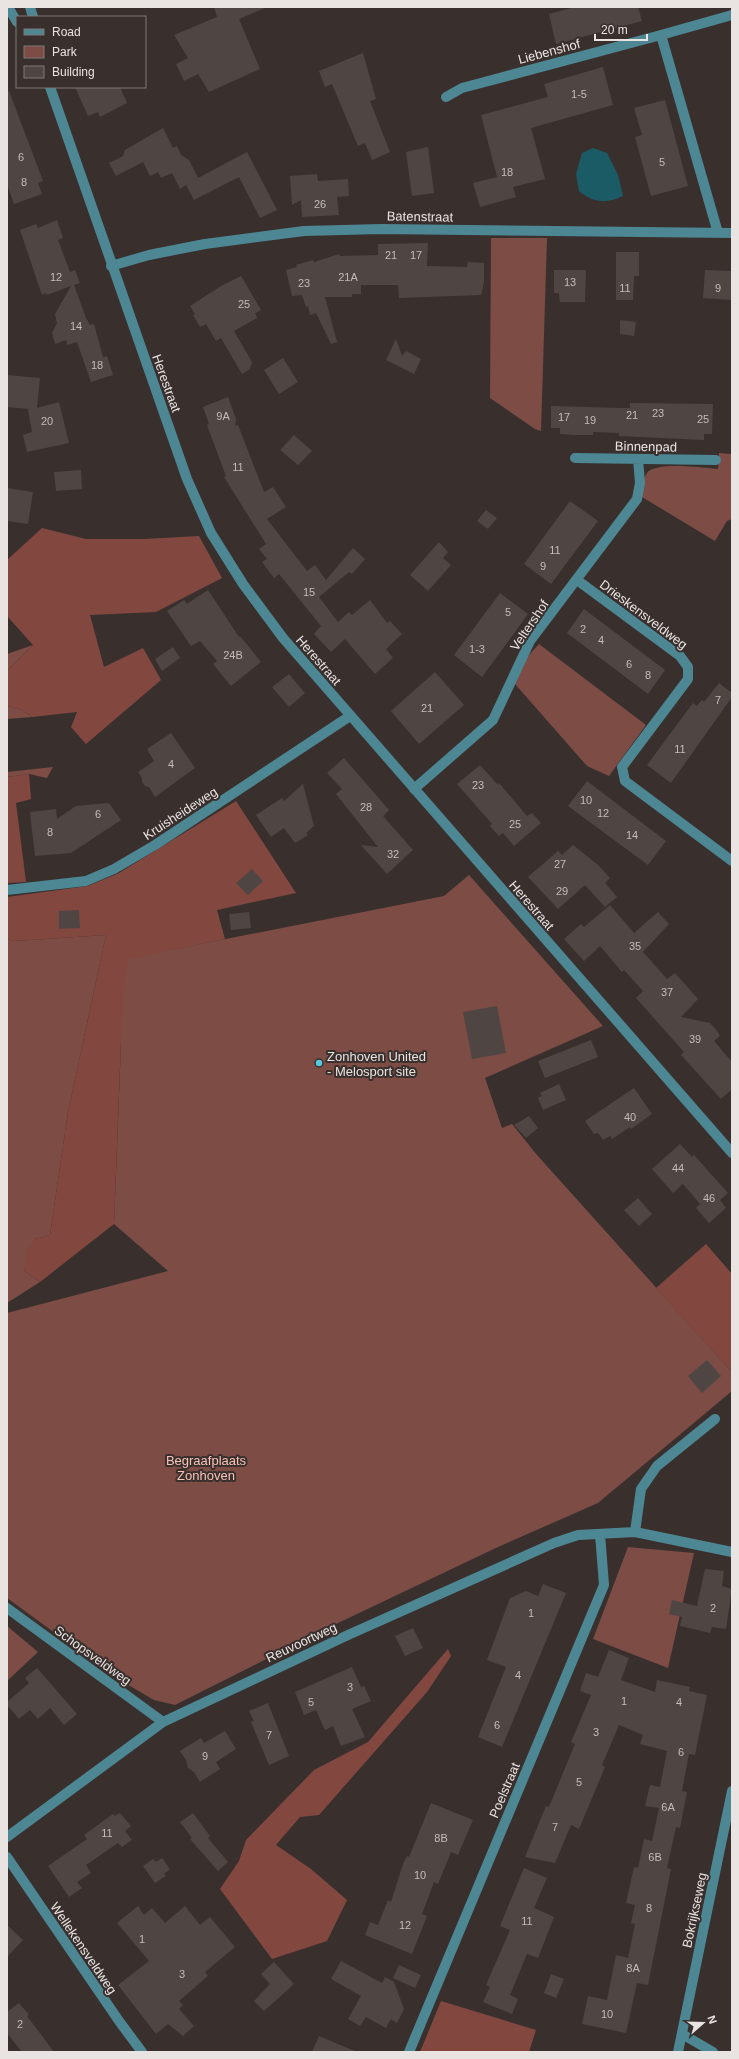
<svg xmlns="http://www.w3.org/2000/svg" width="739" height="2059" viewBox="0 0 739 2059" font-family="Helvetica,sans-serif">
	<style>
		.green { fill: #7c4c45 }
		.forest { fill: #824840 }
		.water { fill: #1b5b66 }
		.building { fill: #4f4644 }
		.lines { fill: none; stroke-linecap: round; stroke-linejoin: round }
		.minor { stroke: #4d8793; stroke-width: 10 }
		.poi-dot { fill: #55cadf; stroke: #39302e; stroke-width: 1.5 }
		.labels { text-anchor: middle; stroke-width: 4; stroke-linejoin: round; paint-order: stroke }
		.number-label { font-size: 11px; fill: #c2bcba }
		.street-label { font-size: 13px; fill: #e9e3e2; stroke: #39302e }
		.poi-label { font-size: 13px; fill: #e9e3e2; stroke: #39302e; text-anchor: start }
		.park-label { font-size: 13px; fill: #f9c1b8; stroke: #39302e }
	</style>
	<rect width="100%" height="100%" fill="#39302e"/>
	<path class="green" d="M491,238h56l-6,193 -6,-2 -45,-31z
		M719,453l13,1v65l-5,2 -12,20 -73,-44c2,-8 0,-18 5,-24 9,-12 57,-5 71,-4z
		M539,644l107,81 -37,51 -22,-10 -72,-82 11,-26z
		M33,645l-26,26v-17z
		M7,706l15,4 10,7 -25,2z
		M53,767l-6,11 -18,-4 -22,3v-5z
		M469,875l134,151 -118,52 17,50 10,-4 25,31 195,217v19l-134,112 -100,44 -160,76 -163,82 -21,-5 -36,-21 -111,-81v-285l161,-42 -54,-47 7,-180 -2,-66 10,-20 315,-62z
		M106,935l-38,177 -18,123 -15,4 -11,32 16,11 -33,21v-364l7,2z
		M628,1547l66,6 -26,115 -75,-29z
		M7,1626l31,26 -31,29z"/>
	<path class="forest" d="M42,528l44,11h59l54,-3 23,42 -66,34 -66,3 14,52 39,-19 18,32 -75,64 -15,-17 6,-15 -45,5 -10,-7 -15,-4v-35l26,-26 -26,-29v-56z
		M29,774l2,25 -15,4 10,79 -19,1v-106z
		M236,801l60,92 -79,17 8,29 -96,20 -6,30 -9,235 -74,58 -16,-11 3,-21 8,-11 15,-4 18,-123 38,-177 -92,6 -7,-2v-42l81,-11 31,-13z
		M706,1244l26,30v98l-76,-84z
		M448,1649l3,7 -24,36 -108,123 -19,2 -24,28 35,24 36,31 -20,41 -55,18 -52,-70 19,-28 7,-21 68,-70 54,-28z
		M441,2001l95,29 -7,22h-109z"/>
	<path class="water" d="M593,148l14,5 11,22 5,21c-16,8 -30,7 -44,-5l-3,-17 6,-21z"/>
	<path class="building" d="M214,7h53l-28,12 21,50 -51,23 -11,-18 -14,7 -8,-17 12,-6 -14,-23 43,-18z
		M575,7h63l4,14 -86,23 -7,-30z
		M363,53l13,46 -6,2 20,51 -18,8 -7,-17 -7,3 -26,-62 -7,3 -6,-16z
		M603,67l10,38 -82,23 14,51 -32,8 3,10 -36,10 -7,-24 24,-6 -16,-62 67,-18 -4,-13z
		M75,87h45l7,16 -27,14 -2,-5 -10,4z
		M7,91h2l34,90 -5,2 4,11 -28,10 -7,-20z
		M665,100l23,86 -37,10 -16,-59 7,-2 -8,-27z
		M163,128l10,20 4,-2 4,9 8,5 9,18 49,-26 30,58 -17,8 -21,-41 -45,23 -8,-15 -6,4 -8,-16 -11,5 -3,-6 -8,4 -7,-14 -27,14 -7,-13 14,-7 2,-6z
		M428,147l6,46 -22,3 -6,-44z
		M317,174l1,7 30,-2 1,17 -12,1 2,18 -37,2 -1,-17 -9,5 -2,-29z
		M57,220l6,18 -5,2 12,32 5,-2 5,13 -6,2 12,33 4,7 4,-1 9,33 4,-1 6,19 -22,7 -14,-40 -10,3 -1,-5 -11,4 -3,-11 5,-10 -2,-9 16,-28 -24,9 -1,-2 -4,2 -22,-65 16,-6 2,4z
		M428,243l-1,23 40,1 1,-5 16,1v19l-3,13 -82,3 -1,-13h-37v9h-9v3h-27l12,45 -6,2 -15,-31 -6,2 -2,-9 -2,1 -4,-12 -10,1 -6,-26 11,-3 -1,-2 17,-5 1,2 25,-8 1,2 38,-1v-11z
		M616,252h23v24h-5l-1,24h-17z
		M554,270h32l-1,32h-25l-1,-9h-5z
		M705,270l27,1v29l-29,-2z
		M241,276l20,34 -6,3 2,5 -23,13 18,31 -2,7 -8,5 -21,-36 -5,3 -10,-17 -6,3 -7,-12 2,-1 -5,-8 31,-20z
		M620,320l16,2 -2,14 -14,-2z
		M396,339l6,17 4,-5 15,8 -7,15 -28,-14z
		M283,358l15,24 -19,12 -15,-24z
		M7,375l33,3 -3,30 22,-6 10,41 -42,9 -4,-17 9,-3 -4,-22 2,-1 -23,-2z
		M228,397l8,22 -1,7 3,-1 26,67 9,-5 13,20 -19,12 40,52 8,-6 11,15 27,-32 12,11 -13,15 -3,-2 -30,25 19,25 11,-10 3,3 18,-15 17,23 3,-2 12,13 -16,15 7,9 -18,16 -30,-35 -14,13 -17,-18 7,-8 -42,-52 -5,4 -12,-16 5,-3 -8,-10 7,-5 -42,-67 2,-1 -19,-51 2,-1 -6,-17z
		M630,403l83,1 -1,30h-8v6l-85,-4v-3l-26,-1v3h-17l-16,-1v-6h-9v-22l69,2h10z
		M294,435l18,16 -14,14 -18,-15z
		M81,470l1,19 -26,2 -2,-19z
		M7,488l26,4 -5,32 -21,-3z
		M570,501l28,20 -47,63 -27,-20z
		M486,510l11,8 -9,11 -11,-8z
		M439,542l9,10 -5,6 8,7 -23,26 -18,-16z
		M208,590l31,47 1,-1 21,26 -30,24 -18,-22 4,-3 -17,-20 -9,5 -24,-35 17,-11 3,4z
		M500,593l28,21 -46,63 -28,-22z
		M584,609l81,61 -17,24 -81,-61z
		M173,647l7,11 -18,13 -7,-12z
		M435,672l29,33 -45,39 -28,-33z
		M289,674l16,19 -16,14 -17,-20z
		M719,683l13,10v4l-61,86 -24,-18 46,-62 4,3 5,-6 2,2z
		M171,733l24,35 -40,29 -6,-10 -4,-1 -3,-4v-4l-4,-6 16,-11 -7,-12z
		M344,758l45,52 -6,6 30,34 -26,24 -26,-29 17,2 -42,-53 6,-5 -15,-16z
		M480,765l18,20 1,-2 28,33 5,-3 9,10 -27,23 -11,-13 -4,3 -9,-10 2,-2 -35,-40z
		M587,781l79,60 -18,24 -80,-59z
		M303,784l11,42 -8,7 2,2 -13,8 -11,-15 -13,9 -15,-22 26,-17 2,3z
		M109,803l12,17 -50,33 -36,3 -5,-44 26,-3 1,10 19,-13z
		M573,845l25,20 12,13 -5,5 12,14 -12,10 -20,-22 -27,24 -30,-32 30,-26 4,4z
		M252,869l11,12 -15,14 -12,-12z
		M610,905l24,28 24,-21 11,12 -26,28 24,27 8,-6 23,26 -17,18 29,6 7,8 3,5 -6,5 18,21v27l-11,10 -40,-44 3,-3 -48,-54 7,-7 -19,-21 -2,2 -22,-26 -16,15 -20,-22 17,-15 3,3z
		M79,910l1,18 -21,1v-18z
		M249,912l2,16 -20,2 -2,-16z
		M497,1006l9,47 -34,6 -9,-47z
		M591,1040l7,17 -53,21 -7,-17z
		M559,1084l7,16 -23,10 -5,-12 4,-2 -2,-3z
		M634,1088l18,26 -21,15 -1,-2 -18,12 -2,-3 -7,4 -5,-7 -4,1 -9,-13z
		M529,1116l9,12 -12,10 -12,-13z
		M680,1144l12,13 2,-2 34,38 -8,7 6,8 -17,15 -13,-15 4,-4 -17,-20 -10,9 -21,-24z
		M638,1198l14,16 -13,12 -15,-16z
		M707,1360l14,16 -19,17 -14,-17z
		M705,1569l19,2 -2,15 10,3 -6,40 -14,-2 -2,6 -30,-7 2,-9 -13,-3 3,-14 25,6z
		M543,1584l23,9 -64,154 -24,-10 28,-70 -19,-7 23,-62 16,-7 12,5z
		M413,1628l10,20 -18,8 -10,-20z
		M609,1650l20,8 -8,22 34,12 2,-12 33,7 -1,4 18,4 -12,60 -6,-1 -7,37 5,1 -7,36 -4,-1 -9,41 4,1 -23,116 -11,-2 -11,50 -44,-9 6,-28 19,4 9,-45 12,3 7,-34 -4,-1 4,-18 -9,-2 8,-36 4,1 6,-29 8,2 7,-33 -14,-2 5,-21 10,2 7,-36 -27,-7 3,-9 -24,-10 -17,40 3,2 -26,62 -8,-4 -16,38 -30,-6 21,-51 3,1 26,-63 -4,-2 20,-47 -11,-4 6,-18 12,4z
		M352,1667l9,20 3,-1 7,15 -19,8 13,28 -24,9 -8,-20 -8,4 -9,-20 -12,5 -9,-23z
		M37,1668l40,46 -13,11 -14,-17 -12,11 -8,-9 -11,9 -12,-14v-3l22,-19 -4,-5z
		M268,1703l21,53 -20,9 -18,-43 3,-1 -5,-10z
		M225,1731l11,18 -20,13 4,7 -20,13 -6,-10 -6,-4 -2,-8 -6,-9 21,-13 3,5z
		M431,1803l42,17 -15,35 -7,-3 -13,32 -4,-2 -12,32 5,2 -15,38 -47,-19 5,-13 8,3 10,-25 3,2 12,-38 4,-8 2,1z
		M120,1813l11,13 -6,5 7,9 -10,7 -4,-4 -32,22 5,8 -14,9 5,6 -13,9 -21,-31 39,-27 -3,-4 29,-21 2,2z
		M193,1813l17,23 -2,2 20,24 -10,9 -28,-32 2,-1 -12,-16z
		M162,1858l8,11 -6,5 2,2 -11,7 -12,-17 10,-7 3,3z
		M524,1868l23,10 -13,30 20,9 -16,41 -11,-4 -17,41 8,4 -6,15 -29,-12 7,-15 -4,-2 24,-55 -10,-4z
		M138,1906l6,9 8,-7 13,15 20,-17 15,19 10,-8 25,30 -30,25 3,4 -29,25 4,4 -4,4 15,17 -11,10 -15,-12 -12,10 -38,-49 31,-24 -32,-38z
		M7,1925l16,15 -16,17z
		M341,1961l41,22 3,-6 9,5 10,27 -7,14 -6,-4 -5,9 -20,-11 -6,9 -12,-7 13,-23 -30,-17z
		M274,1962l20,22 -30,27 -10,-10 16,-17 -9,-10z
		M399,1965l22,10 -6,13 -22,-10z
		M551,1974l13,5 -8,19 -12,-5z
		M19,2003l10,12 -2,1 27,36h-32l-15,-19v-21z
		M319,2036l38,16h-45z"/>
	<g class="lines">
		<path class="minor" d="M8,7l9,15
			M30,7l3,10
			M661,35l71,-20
			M50,87l137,392 24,54 32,51 40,54 449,515
			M446,97l16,-9 199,-53 57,198
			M111,266l38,-11 56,-11 99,-13 77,-2 351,4
			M575,458l141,2
			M577,580l103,76 8,11v12l-66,88 3,14 107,80
			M414,789l79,-69 37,-79 107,-142 3,-16 -2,-24
			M7,890l79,-9 28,-12 41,-24 195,-129
			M635,1532l6,-43 16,-23 58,-47
			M7,1608l156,114
			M7,1837l156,-115 185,-87 206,-92 24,-8 57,-3 97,20
			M7,1857l112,164 23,31
			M682,2034l31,18
			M409,2052l195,-467 -4,-51
			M678,2052l54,-261"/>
	</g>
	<circle class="poi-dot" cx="319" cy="1063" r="4"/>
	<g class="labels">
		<g class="number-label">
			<text x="579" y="98">1-5</text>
			<text x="21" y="161">6</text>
			<text x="662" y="166">5</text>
			<text x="507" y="176">18</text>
			<text x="24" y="186">8</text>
			<text x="320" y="208">26</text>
			<text x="391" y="259">21</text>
			<text x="416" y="259">17</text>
			<text x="56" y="281">12</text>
			<text x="348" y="281">21A</text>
			<text x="570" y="286">13</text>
			<text x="304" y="287">23</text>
			<text x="625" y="292">11</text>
			<text x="718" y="292">9</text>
			<text x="244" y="308">25</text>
			<text x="76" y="330">14</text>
			<text x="97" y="369">18</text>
			<text x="658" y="417">23</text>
			<text x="632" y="419">21</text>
			<text x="223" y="420">9A</text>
			<text x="564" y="421">17</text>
			<text x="703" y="423">25</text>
			<text x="590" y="424">19</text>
			<text x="47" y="425">20</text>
			<text x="238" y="471">11</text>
			<text x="555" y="554">11</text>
			<text x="543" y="570">9</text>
			<text x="309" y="596">15</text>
			<text x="508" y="616">5</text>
			<text x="583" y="633">2</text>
			<text x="601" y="644">4</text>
			<text x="477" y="653">1-3</text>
			<text x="233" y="659">24B</text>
			<text x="629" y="668">6</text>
			<text x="648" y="679">8</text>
			<text x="718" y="704">7</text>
			<text x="427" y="712">21</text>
			<text x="680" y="753">11</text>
			<text x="171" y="768">4</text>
			<text x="478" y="789">23</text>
			<text x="586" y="804">10</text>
			<text x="366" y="811">28</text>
			<text x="603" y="817">12</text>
			<text x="98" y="818">6</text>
			<text x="515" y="828">25</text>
			<text x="50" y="836">8</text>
			<text x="632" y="839">14</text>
			<text x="393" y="858">32</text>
			<text x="560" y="868">27</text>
			<text x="562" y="895">29</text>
			<text x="635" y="950">35</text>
			<text x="667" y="996">37</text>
			<text x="695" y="1043">39</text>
			<text x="630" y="1121">40</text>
			<text x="678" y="1172">44</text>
			<text x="709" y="1202">46</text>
			<text x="713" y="1612">2</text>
			<text x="531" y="1617">1</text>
			<text x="518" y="1679">4</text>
			<text x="350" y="1691">3</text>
			<text x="624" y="1705">1</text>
			<text x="311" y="1706">5</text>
			<text x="679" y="1706">4</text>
			<text x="497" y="1729">6</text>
			<text x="596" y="1736">3</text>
			<text x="269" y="1739">7</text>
			<text x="681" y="1756">6</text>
			<text x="205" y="1760">9</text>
			<text x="579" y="1786">5</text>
			<text x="668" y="1811">6A</text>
			<text x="555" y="1831">7</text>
			<text x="107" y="1837">11</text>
			<text x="441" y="1842">8B</text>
			<text x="655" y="1861">6B</text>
			<text x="420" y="1879">10</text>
			<text x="649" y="1912">8</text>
			<text x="527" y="1925">11</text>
			<text x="405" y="1929">12</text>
			<text x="142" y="1943">1</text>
			<text x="633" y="1972">8A</text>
			<text x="182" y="1978">3</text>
			<text x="607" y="2018">10</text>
			<text x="20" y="2028">2</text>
		</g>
		<g class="street-label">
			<text transform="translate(549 51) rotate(-15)" y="5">Liebenshof</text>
			<text transform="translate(420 216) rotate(1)" y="5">Batenstraat</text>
			<text transform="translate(167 383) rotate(70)" y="5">Herestraat</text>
			<text transform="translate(646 446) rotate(1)" y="5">Binnenpad</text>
			<text transform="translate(644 614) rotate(37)" y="5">Drieskensveldweg</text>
			<text transform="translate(529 625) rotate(-56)" y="5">Veltershof</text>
			<text transform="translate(319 660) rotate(49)" y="5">Herestraat</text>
			<text transform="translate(180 813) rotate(-33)" y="5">Kruisheideweg</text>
			<text transform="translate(532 905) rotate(49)" y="5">Herestraat</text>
			<text transform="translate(301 1642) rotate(-25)" y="5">Reuvoortweg</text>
			<text transform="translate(93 1655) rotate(36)" y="5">Schopsveldweg</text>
			<text transform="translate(504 1790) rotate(-67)" y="5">Poelstraat</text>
			<text transform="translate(694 1910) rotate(-78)" y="5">Bokrijkseweg</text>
			<text transform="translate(84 1948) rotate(56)" y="5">Wellekensveldweg</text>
		</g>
		<g class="poi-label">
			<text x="327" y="1061">Zonhoven United<tspan x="327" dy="15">- Melosport site</tspan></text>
		</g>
		<g class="park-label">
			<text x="206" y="1465">Begraafplaats<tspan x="206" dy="15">Zonhoven</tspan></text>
		</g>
	</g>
	<rect width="739" height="2059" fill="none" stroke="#e9e3e2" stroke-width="16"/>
	<rect x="16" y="16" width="130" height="72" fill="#39302e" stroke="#7f7876"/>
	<rect x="24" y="29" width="20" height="6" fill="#4d8793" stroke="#7f7876"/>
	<text x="52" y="36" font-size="12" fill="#e9e3e2">Road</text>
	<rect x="24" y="46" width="20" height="12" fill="#7c4c45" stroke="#7f7876"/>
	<text x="52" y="56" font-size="12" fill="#e9e3e2">Park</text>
	<rect x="24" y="66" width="20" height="12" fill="#4f4644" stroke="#7f7876"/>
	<text x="52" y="76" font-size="12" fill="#e9e3e2">Building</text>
	<g transform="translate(703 2023) rotate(70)" stroke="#39302e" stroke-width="3" paint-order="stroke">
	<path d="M0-3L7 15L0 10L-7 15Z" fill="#e9e3e2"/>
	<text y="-6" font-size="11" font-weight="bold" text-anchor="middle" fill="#e9e3e2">N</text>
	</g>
	<path d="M595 34v6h52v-6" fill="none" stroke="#e9e3e2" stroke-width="2"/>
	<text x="601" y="34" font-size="12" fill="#e9e3e2" stroke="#39302e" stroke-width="3" paint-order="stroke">20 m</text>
</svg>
